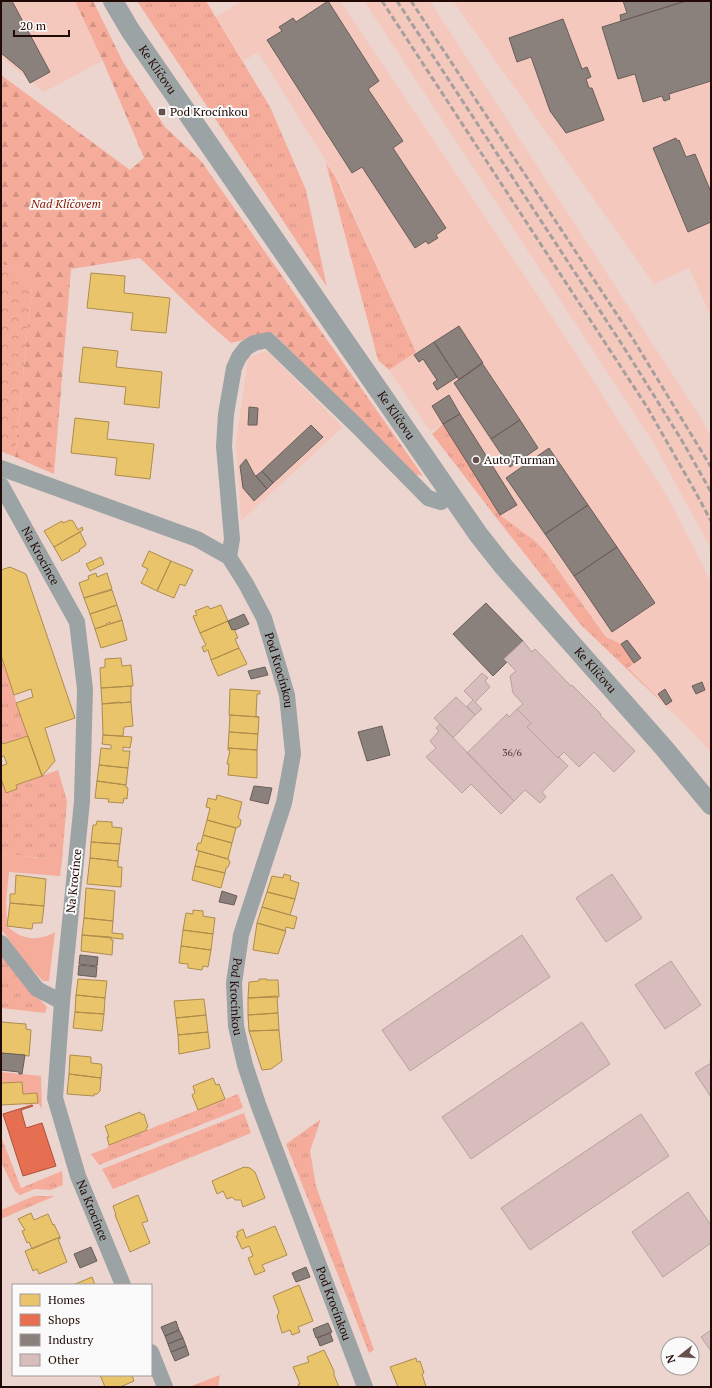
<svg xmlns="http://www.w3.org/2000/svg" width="712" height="1388" viewBox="0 0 712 1388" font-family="'PT Serif',serif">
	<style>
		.built { fill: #f5c8bd }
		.grass { fill: url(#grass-tufts) }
		.forest { fill: url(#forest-firs) }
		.park { fill: url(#park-crowns) }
		.garden { fill: #f5ac9b }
		.homes { fill: #e9c46a; stroke: #ad8c4c }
		.shops { fill: #e76f51; stroke: #ac503a }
		.industry { fill: #8a817c; stroke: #6a5d58 }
		.building { fill: #d7bebd; stroke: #b8a1a0 }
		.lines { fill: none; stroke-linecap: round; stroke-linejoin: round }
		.minor { stroke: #9ca3a4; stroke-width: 16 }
		.tertiary { stroke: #9ca3a4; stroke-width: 20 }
		.rail { stroke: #a69f9d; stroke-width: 3; stroke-dasharray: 6 3; stroke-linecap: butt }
		.poi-dot { fill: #68504c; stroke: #fafafa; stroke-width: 1.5 }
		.labels { text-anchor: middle; stroke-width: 4; stroke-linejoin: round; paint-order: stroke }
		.number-label { font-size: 10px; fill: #503835 }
		.street-label { font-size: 12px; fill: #210905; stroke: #fafafa }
		.poi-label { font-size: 12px; fill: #210905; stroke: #fafafa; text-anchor: start }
		.park-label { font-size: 12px; font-style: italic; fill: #861800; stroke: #fafafa }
	</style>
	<defs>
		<pattern id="grass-tufts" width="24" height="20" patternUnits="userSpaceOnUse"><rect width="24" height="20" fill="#f5ac9b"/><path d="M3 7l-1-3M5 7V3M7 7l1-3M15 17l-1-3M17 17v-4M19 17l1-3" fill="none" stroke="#d29384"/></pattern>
		<pattern id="forest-firs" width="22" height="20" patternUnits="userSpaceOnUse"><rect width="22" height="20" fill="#f5ac9b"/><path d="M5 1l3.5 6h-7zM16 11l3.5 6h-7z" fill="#d29384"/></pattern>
		<pattern id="park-crowns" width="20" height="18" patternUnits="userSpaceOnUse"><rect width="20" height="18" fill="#f5ac9b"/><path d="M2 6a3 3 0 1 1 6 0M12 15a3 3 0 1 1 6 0" fill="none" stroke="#d29384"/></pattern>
	</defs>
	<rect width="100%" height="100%" fill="#ecd5cf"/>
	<path class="built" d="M1,1h75l30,58 -62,33 -43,-35z
		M241,1h99l211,314 118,184 42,83v170l-45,-47 -29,-26 -9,-11 -7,-23 -14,-8 -64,-88 -8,-8 -35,-26 -57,-91 -13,7 -41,-61 27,-18 -77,-170 -81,-130 -15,9 -27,-44z
		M364,1h66l269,414 12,21v113l-58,-107z
		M453,1h258v316l-22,-49 -35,16z
		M267,351l76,76 -102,94 -5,-79 12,-85z"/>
	<path class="grass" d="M137,1h69l64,106 36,83 21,97z
		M326,163l9,13 81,176 -27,18 -11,-10z
		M443,424l57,91 35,26 8,8 63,88 15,7 13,19 -6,5 47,47 -94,-90 -83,-105 -66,-86z
		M1,659h1l26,77 -25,8 -2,-4z
		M58,770l9,31 -5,59 -61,-6v-76l5,15 11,-4 -1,-4z
		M1,953l19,26 27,28 -2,6 -44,-5z
		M238,1094l5,14 -144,57 -8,-11 16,-6 2,-3z
		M244,1113l7,20 -138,56 -11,-20z
		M321,1119l-11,32 6,35 58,164 -5,3 -83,-209z
		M1,1136l20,52 41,-17 1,14 -12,5 -16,-1 -15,6 -5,-4 -14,-29z
		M34,1196h21l-54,23v-9z
		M220,1375l-2,12h-29z"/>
	<path class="forest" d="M75,1h18l30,61 42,65 36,34 222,315 -11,-2 -139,-141 -42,10 -33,-29 -58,-56 -69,11 -17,205 -39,-17 17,-171 -19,-19 -12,-3v-189l129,95 14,-12 -41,-97z"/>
	<path class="park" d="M1,264l12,3 19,18 -17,172 -14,-6z"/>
	<path class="garden" d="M1,854l61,6 -2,16 -51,-4 -3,30 1,24c14,14 31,16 48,6l-6,49h-6l-16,-17 -26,-35z
		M1,1072l40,4 1,33 -3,-5 -14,1v-1l12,-1v-10l-14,1 -1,-12 -21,1z"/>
	<path class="homes" d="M91,273l34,3 -1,17 46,5 -4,35 -35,-3 2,-17 -46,-5z
		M83,347l35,4 -2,16 46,5 -3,36 -35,-4 2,-17 -47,-5z
		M75,418l34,4 -2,17 47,5 -4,35 -35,-4 2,-17 -46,-5z
		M70,520l3,1 5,9 4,-3 1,3 -29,17 -10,-16 18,-10 1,2z
		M80,532l6,12 -1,2 -6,4 1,1 -18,10 -8,-14z
		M149,551l22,10 -14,30 -16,-8 7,-14 -6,-3z
		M101,557l3,7 -14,7 -4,-7z
		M171,561l22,9 -8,16 -5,-2 -6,14 -17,-7z
		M10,567l16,7 49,144 -30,10 10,33 -13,15 -26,-73 17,-6 -2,-8 -17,6 -13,-40v-85z
		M96,573l1,4 10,-4 5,16 -28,9 -5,-15 10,-4 -1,-3z
		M112,590l5,15 -27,9 -6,-16z
		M117,605l5,15 -12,4v-2l-4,2v1l-11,4 -5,-15z
		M221,605l7,16 -28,12 -7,-17 4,-1 -2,-4 13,-5 2,3z
		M122,620l5,20 -26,8 -6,-19z
		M228,621l4,9 2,-1 4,9 -3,1 4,9 -28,12 -3,-10 -4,2 -2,-5 4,-2 -6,-12z
		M239,648l8,16 -29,12 -7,-16z
		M121,658l1,8 9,-1 2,21 -32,2 -1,-20 5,-1v-8z
		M131,686v16l-11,1v-1l-18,2 -1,-16z
		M230,689l30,2v3h-3l-1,22 3,1 -30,-2z
		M131,702l2,24 -9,1 -1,9 -20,-1 -1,-31z
		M230,715l29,2 -1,17 -29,-2z
		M229,732l29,2 -1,16 -29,-2z
		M103,735l29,2 -2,11 -7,-1v4h7l-2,17 -29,-3 2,-17 10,1v-4l-9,-1z
		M28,736l14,40 -26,9 1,4 -11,4 -5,-15v-12l6,-2 -3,-8 -3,1v-17l2,4z
		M228,748l29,2v28l-29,-3 1,-11h-2l3,-14h-2z
		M99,765l29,3 -2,17 -29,-4z
		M97,781l29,4v2l2,1 -1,11 -3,-1 -1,5 -15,-1 1,-3 -14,-1z
		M217,795l25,7 -4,16 3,2 -1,6 -4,2 -29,-8 3,-12 -4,-1 2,-9 8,2z
		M207,820l29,8 -4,15 -29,-8z
		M97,821l15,1v5l10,1 -2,16 -29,-2 2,-17h3z
		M203,835l29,8 -4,16 -32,-9 2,-7h3z
		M91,842l29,2 -2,17 -28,-3z
		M199,851l29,8 2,3 -2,5 -2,1 -1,5 -30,-7z
		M90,858l28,3v6h4l-1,20 -34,-3z
		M195,866l30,7 -4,15 -29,-8z
		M284,874l7,2 -1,4 9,3 -4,16 -28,-7 5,-16 11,2z
		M16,875l30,4 -2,27 -34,-3v-9h5z
		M86,888l29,3 -2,30 -29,-3z
		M267,892l28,7 -5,16 -28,-8z
		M10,903l34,3 -2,17h-9l-1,6 -25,-3z
		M262,907l35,10 -3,12 -8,-2 -1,4 -28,-8z
		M193,910l10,1v5l12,2 -2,16 -30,-4 3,-17 7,1z
		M84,918l29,3 -1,12 11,1v5l-41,-4z
		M257,923l29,8 -8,23 -25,-4z
		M183,930l30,4 -2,16 -30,-4z
		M82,935l29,2v3h2l-1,15 -31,-4z
		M181,946l30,4 -3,17 -5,-1 -1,4 -14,-2v-4l-9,-1z
		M78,979l29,2 -2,17 -29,-3z
		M259,979h8v1h11l1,17 -31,1 1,-16 10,-1z
		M76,995l29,3 -1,16 -29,-2z
		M277,996l1,17 -30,2v-17z
		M204,999l2,16 -30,3 -2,-17z
		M75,1012l29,2 -2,17 -29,-3z
		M278,1013l1,17 -30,1 -1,-16z
		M206,1015l2,17 -30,3 -2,-17z
		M1,1022l25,2v5l5,1 -2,26 -28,-3z
		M279,1030l3,31 -11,8 -9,1 -13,-39z
		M208,1032l2,16 -31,6 -1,-19z
		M70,1055l21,2v6l10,1 1,3 -1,11 -32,-4z
		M69,1074l32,4 -1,13 -3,3h-3v2l-27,-2z
		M213,1078l3,7 3,-1 6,15 -27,11 -6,-15 3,-2 -2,-7z
		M22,1082l1,12 14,-1 1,10 -37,2v-22z
		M140,1112l2,3 2,-1 4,13 -2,1 1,2 -38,15 -2,-8h2l-4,-11z
		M244,1167l6,1 5,4 10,26 -22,9 -2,-7h-6l-3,-3 -5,2 -4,-8 -6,3 -5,-13z
		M138,1195l10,26 -6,2 8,20 -20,9 -15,-37h1l-3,-9z
		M31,1213l3,7 14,-6 5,11 1,-1 6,13 -28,12 -3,-7 -2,1 -5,-12 3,-1 -7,-11z
		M275,1226l12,29 -25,10 3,6 -10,4 -7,-17 5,-2 -4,-10 -7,3 -6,-13h2l-1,-4 6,-3 3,9z
		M60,1237v2h-2l9,23 -28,12 -2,-5 -4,2 -8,-20z
		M92,1277l3,8h-22z
		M299,1285l14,36 -15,6 2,5 -8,3 -2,-5 -8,3 -5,-17 2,-4 -6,-16z
		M324,1350l10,21v4l5,12h-40l-1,-3h2l-7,-17 16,-5 -2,-5z
		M416,1358l1,4 3,-1 4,12 -2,1 4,13h-28l-8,-20z
		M100,1375h32l2,6 -14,6h-15z"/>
	<path class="shops" d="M32,1105l1,1 -12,4 5,18 16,-5 14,43 -33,10 -20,-62z"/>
	<path class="industry" d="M1,1h11l38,71 -20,11 -7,-12 -22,-18z
		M328,1l51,80 -11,8 35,52 -10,7 53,80 -10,7 2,3 -10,6 -2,-3 -11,7 -53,-81 -10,6 -85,-133 15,-9 -3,-4 14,-9 3,4z
		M623,1h63l-65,20 -1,-6 7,-2z
		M686,1h25v80l-42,13 1,5 -6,2 -2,-5 -19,6 -8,-28 -17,5 -16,-52z
		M563,19l19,50 5,-2 4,10 -5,2 3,9h3l12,32 -38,13 -16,-22 -19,-54 -14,5 -8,-24z
		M676,138l1,3 2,-1 7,17 9,-3 16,38v30l-23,10 -35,-84z
		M459,326l24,37 -24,17 -25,-38z
		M434,342l23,35 -20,13 -4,-7 4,-3 -14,-21 -4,3 -5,-7z
		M482,363l38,57 -29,19 -37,-56z
		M449,395l11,19 -17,10 -11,-18z
		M249,407l9,1 -1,17h-9z
		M460,414l57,91 -17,10 -57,-91z
		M520,420l18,28 -28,19 -19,-28z
		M311,425l12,12 -50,46 -11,-12z
		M549,448l39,57 -43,29 -39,-56z
		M246,459l8,15 13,15 -13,12 -11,-13 -3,-22z
		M262,471l11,12 -6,6 -11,-13z
		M588,505l29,42 -43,29 -29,-42z
		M617,547l38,56 -43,29 -38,-56z
		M486,603l37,38 -19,18 3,3 -14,14 -40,-42z
		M244,614l5,10 -14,6 -1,-1 -2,1 -4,-9z
		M627,640l14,18 -7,5 -13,-19z
		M265,667l3,8 -17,4 -3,-8z
		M702,682l3,8 -9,4 -4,-8z
		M665,689l7,12 -6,4 -8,-11z
		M382,726l8,29 -23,6 -9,-29z
		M254,786l18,2 -4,16 -18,-4z
		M222,891l15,5 -3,9 -15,-3z
		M80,955l18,2 -1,9 -18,-2z
		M79,965l18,2 -1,10 -18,-2z
		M1,1053l24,2 -3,19h-3v-2l-18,-2z
		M91,1247l6,14 -17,7 -6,-14z
		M306,1267l4,10 -14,5 -4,-9z
		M176,1321l3,9 -14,6 -4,-9z
		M328,1323l4,9 -16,6 -3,-9z
		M179,1330l4,8 -15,6 -3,-8z
		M330,1333l3,8 -13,5 -3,-8z
		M183,1338l3,8 -15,6 -3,-8z
		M186,1346l3,9 -14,6 -4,-9z"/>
	<path class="building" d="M523,641l9,11 3,-3 36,37 1,-1 29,29 -1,1 35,36 -21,21 -20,-20 -15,15 -15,-15 -6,6 -31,-31 4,-4 -14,-14 6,-5 -10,-11 -3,-17 6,-5 -12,-12z
		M482,673l6,5 -3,3 5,6 -15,15 7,7 -7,6 -8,-9 6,-6 -9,-9z
		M456,697l19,18 -22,23 -19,-20z
		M517,709l14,14 -4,4 31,31 1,-1 9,9 -26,26 4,5 -6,6 -15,-13 -11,11 -47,-48 40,-39 2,3z
		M440,724l74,77 -13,13 -30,-30 -9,9 -36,-36 10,-9 -6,-7 9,-10 -3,-3z
		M612,874l30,44 -36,24 -30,-44z
		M522,935l28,42 -140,94 -28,-41z
		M671,961l30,44 -36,24 -30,-44z
		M582,1022l28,42 -139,95 -29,-42z
		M711,1063v34l-16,-24z
		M641,1114l28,42 -139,94 -29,-42z
		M688,1192l23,33v18l-48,34 -31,-45z
		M711,1330v21l-10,-14z"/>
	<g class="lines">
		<g class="minor">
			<path id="s1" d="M1,468l196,71 32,18 17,27 18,34 23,77 6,59 -9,49 -43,132 -7,48 2,43 9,39 13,39 107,283"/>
			<path id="s2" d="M1,485l76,137 8,67 -3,112 -20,201 -7,96 23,78 45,109"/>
			<path d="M229,557l3,-18 -8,-93 2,-32 8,-46 5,-11 7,-9 8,-5 14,-3 88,85 72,73 13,4 10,-6"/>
			<path d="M1,943l36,46 25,13"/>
			<path d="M151,1352l14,35"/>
		</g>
		<path class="tertiary" id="s3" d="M113,1l17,29 348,504 26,33 160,181 47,57"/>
		<path class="rail" d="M382,1l265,406 49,86 15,28
			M397,1l226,345 58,93 30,53
			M411,1l222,338 78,128"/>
	</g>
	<g class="poi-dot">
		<rect x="158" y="108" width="8" height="8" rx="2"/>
		<circle cx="476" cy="460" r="4"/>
	</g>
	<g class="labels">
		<g class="number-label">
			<text x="512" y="756">36/6</text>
		</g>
		<g class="street-label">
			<text dy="4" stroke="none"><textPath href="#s3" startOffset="82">Ke Klíčovu</textPath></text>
			<text dy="4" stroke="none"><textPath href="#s3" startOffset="502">Ke Klíčovu</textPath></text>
			<text dy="4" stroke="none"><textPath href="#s2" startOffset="81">Na Krocínce</textPath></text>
			<text dy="4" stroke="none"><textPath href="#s3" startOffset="826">Ke Klíčovu</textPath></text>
			<text dy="4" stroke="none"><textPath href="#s1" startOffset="370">Pod Krocínkou</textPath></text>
			<text transform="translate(74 881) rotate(-84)" y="4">Na Krocínce</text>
			<text dy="4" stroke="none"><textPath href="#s1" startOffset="706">Pod Krocínkou</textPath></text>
			<text dy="4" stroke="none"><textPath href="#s2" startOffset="753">Na Krocínce</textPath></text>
			<text dy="4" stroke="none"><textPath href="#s1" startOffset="1030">Pod Krocínkou</textPath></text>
		</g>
		<g class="poi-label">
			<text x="170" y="116">Pod Krocínkou</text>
			<text x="484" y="464">Auto Turman</text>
		</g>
		<g class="park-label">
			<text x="66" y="208">Nad Klíčovem</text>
		</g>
	</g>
	<rect width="712" height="1388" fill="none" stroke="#210905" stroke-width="4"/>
	<rect x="12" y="1284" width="140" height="92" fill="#fafafa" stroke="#a39a98"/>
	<rect x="20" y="1294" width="20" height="12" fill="#e9c46a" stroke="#a39a98"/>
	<text x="48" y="1304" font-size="12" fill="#210905">Homes</text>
	<rect x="20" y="1314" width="20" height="12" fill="#e76f51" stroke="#a39a98"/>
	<text x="48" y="1324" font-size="12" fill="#210905">Shops</text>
	<rect x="20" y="1334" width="20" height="12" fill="#8a817c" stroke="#a39a98"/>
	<text x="48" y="1344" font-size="12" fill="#210905">Industry</text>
	<rect x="20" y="1354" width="20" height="12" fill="#d7bebd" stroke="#a39a98"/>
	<text x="48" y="1364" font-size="12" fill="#210905">Other</text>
	<g transform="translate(680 1356) rotate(253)"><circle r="19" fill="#fafafa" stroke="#a39a98"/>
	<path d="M0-3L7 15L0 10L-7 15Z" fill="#68504c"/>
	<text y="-6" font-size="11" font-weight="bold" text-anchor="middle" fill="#210905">N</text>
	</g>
	<path d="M14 30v6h55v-6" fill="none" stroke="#210905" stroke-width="2"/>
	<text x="20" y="30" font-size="12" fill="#210905" stroke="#fafafa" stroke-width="3" paint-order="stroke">20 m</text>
</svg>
